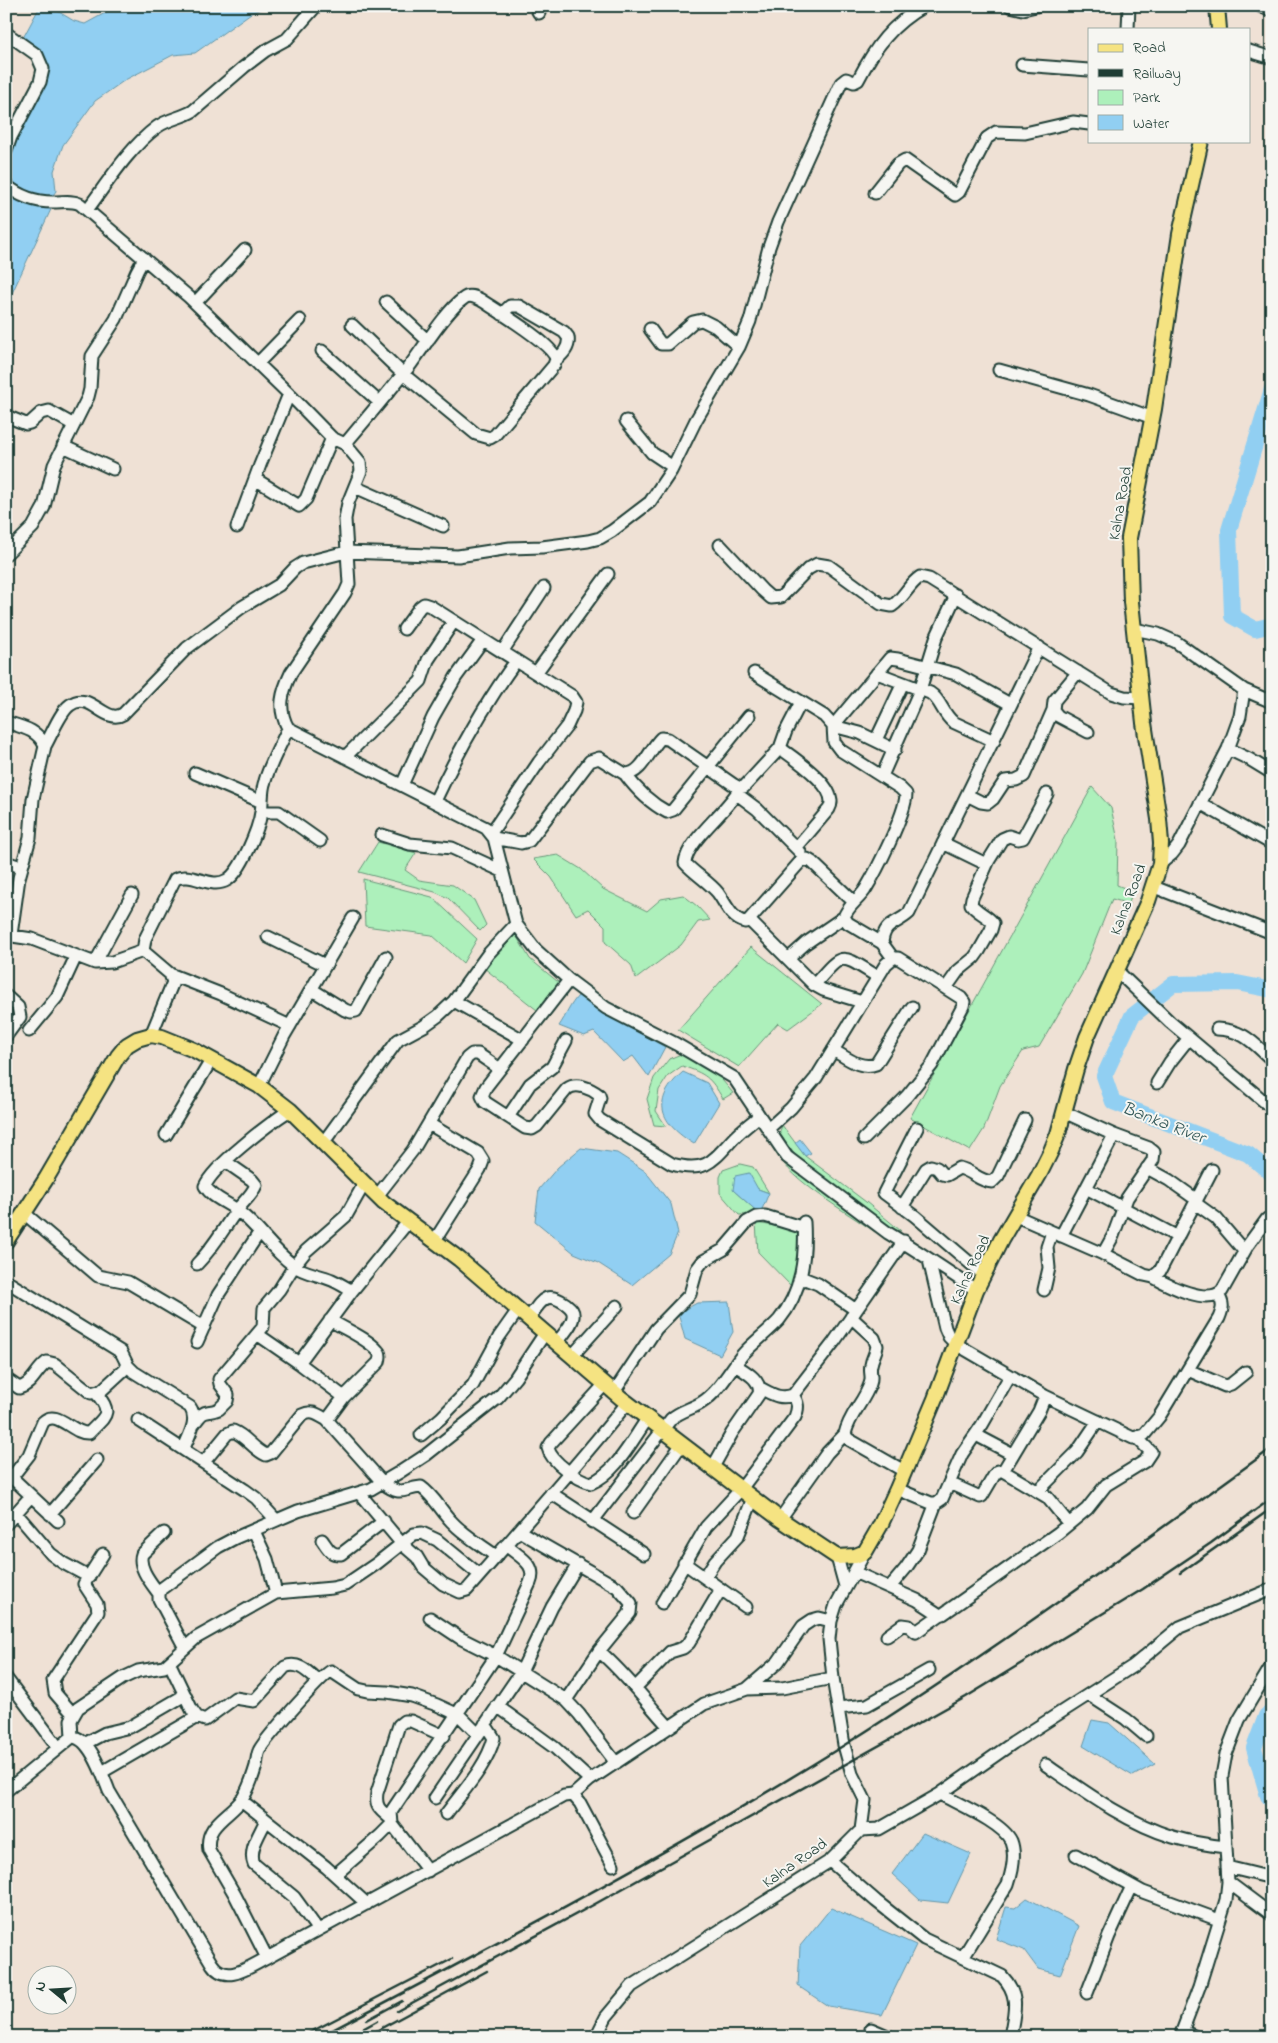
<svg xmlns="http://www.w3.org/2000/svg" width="1278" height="2043" viewBox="0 0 1278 2043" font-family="'Indie Flower',sans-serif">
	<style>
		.green { fill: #adf0bb; stroke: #669678 }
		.water { fill: #91cff2; stroke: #6395a6 }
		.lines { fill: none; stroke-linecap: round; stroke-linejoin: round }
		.river { stroke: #91cff2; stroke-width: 16 }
		.minor-casing { stroke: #1f3d34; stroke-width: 15 }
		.major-casing { stroke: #1f3d34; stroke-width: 18 }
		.minor { stroke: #f6f6f2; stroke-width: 11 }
		.major { stroke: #f5e382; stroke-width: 14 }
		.rail { stroke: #1f3d34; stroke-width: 2.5 }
		.labels { text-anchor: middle; stroke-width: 4; stroke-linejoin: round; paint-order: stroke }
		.street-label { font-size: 16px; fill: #1f3d34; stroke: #f6f6f2 }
		.water-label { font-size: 18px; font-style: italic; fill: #365a5a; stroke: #f6f6f2 }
	</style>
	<rect width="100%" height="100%" fill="#efe1d5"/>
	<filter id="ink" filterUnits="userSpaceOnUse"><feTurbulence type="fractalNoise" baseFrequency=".02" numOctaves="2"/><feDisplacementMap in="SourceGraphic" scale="10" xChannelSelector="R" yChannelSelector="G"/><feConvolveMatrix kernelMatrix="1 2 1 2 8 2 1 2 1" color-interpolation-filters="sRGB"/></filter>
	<g filter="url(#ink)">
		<path class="green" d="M1092,787l19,21 7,32 -1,45 15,6 -3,13 -17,-5 -30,75 -43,73 -16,4 -23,35 -16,43 -14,22 -60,-33z
			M378,842l38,11 -11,17 14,10 34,5 21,15 12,25 -6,6 -32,-33 -13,-6 -76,-20z
			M558,855l23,14 22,20 44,22 14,-12 22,-4 14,11 13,14 -12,2 -17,23 -45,34 -5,-14 -26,-23v-16l-17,-17 -12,6 -25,-38 -18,-18z
			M363,879l69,18 45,42 -14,24 -31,-28 -67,-9z
			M514,932l16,27 33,27 -12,4 -1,13 -8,11 -58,-46 15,-21z
			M751,947l71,57 -34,25 -10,-6 -39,44 -61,-37z
			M681,1054l36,20 16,19 -10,6c-13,-22 -17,-25 -41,-33l-14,10 -9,14 -3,21 10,15 -12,-1 -7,-26 7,-21 15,-19z
			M782,1125l23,31 61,46 35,29 -6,-1 -98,-73 -18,-22z
			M775,1152l103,78 -3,2c-30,-21 -81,-49 -100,-80z
			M740,1164l13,3 16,26 -11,-4 -25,1 27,24 -21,1 -19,-22v-16l3,-7z
			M756,1223l44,7v35l-8,22 -34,-35z"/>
		<path class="water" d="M49,6l25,15 11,3 33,-18h150l-17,7 -56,40 -22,2 -48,25 -30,21 -32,44 -9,26 2,20 -5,7 -23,-4 -18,-12 -4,-7 2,-20 31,-57 6,-12 3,-14 -25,-34 15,-28z
			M6,190l47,15 -47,101z
			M579,995l21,16 65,36 -16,30 -16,-21 -10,6 -29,-30 -10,4 -25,-10c7,-10 11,-22 20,-31z
			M683,1072l24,11 12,20 -25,41c-34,-21 -44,-43 -11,-72z
			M800,1139l11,14 -6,3 -10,-13z
			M581,1148l36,5 28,18 26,33 7,29 -9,21 -37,31 -34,-22 -24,-10 -39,-32 4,-32 19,-22z
			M749,1173l9,16 11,4 -9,21 -27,-24 2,-14z
			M729,1302l4,30 -13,23 -35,-16 -7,-26 19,-10z
			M1092,1720l17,3 46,41 -22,12 -50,-30z
			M923,1833l48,21 -23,49 -28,-3 -28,-26z
			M1027,1898l52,28 -19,49 -22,-6 -14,-19 -28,-11 10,-32 9,1z
			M831,1908l85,37 -34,70 -54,-9 -30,-20 2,-40z"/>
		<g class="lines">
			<path class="river" d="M1272,389l-43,141 3,86 23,13 17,-4
				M1272,990l-35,-7 -64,1 -41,32 -28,60 9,26 135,52 24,20
				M1272,1711l-6,5 -12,32 14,48 4,4"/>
			<g class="minor-casing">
				<path id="minor" d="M535,6l4,7
					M1010,6l13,3 13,-3
					M1260,6l12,5
					M1128,29l1,-23
					M6,33l31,22 6,14 -3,13 -29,55 -5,14
					M1249,51l23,7
					M1022,65l67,5
					M6,185c14,12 29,17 47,17 11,0 18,-2 27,2l109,93 100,97 43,44 13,6 15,18 1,9 -13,32 -3,16 4,65 -4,9 -54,80c-9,19 -14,35 -3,55l198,100 8,10 22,86 20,26 33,30 37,28 70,36 58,34 53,79 101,76c30,18 59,38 88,57
					M875,193l23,-29 7,-4 50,35 4,-3 28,-54 9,-6 29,1 48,-11 16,2
					M87,210c21,-28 42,-62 70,-83 11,-8 24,-9 36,-16l51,-44 21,-16 22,-12 29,-33
					M386,302l42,39
					M195,303l50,-53
					M502,314l8,-8h9l45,26 4,5c2,10 -5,17 -12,23
					M650,329l11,15h7l25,-22 9,-2 14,7 23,20
					M322,351l57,51
					M258,363l42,-43
					M999,370l90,25 64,23
					M6,416l20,8 4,-1 11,-10 8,-2 25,14
					M626,421l26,32 21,14
					M345,444c22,-26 44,-52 66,-80 13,-17 35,-53 52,-65 6,-5 12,-2 18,1 15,10 72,44 75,59l-2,6 -59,70 -5,3 -14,-4 -73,-60 -51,-49
					M63,446l50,23
					M255,479l44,27 7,-7 26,-61
					M355,487l88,39
					M237,527l23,-62 29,-71
					M720,545l42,45 9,8 10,-1 27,-28 9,-5 12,2 52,38 11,2c12,-8 16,-21 28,-29l9,2 182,114 13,4 17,1
					M6,554l27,-27 6,-11 5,-9 10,-42 34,-68 2,-8 2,-33 24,-37 21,-48 7,-13
					M404,629l16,-22 4,-3 6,2 142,90 4,6 -2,9 -7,15 -28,36 -48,71
					M1134,629l24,5 18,8 68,48 28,12
					M502,652l42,-64
					M1078,672l-24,29 -1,9 5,6 30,16
					M536,673l72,-99
					M754,673l70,43 9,10 1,16 6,8 60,38 6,6c0,19 -30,78 -41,96 -7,10 -17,16 -21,27l4,6 34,20
					M877,673l53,20c11,7 12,20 23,29l41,19
					M6,722c16,5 32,8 39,24l-12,53 -3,39 -11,40 -8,57
					M876,740l27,-57
					M45,746c6,-10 15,-34 25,-41 20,-15 35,20 53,9l64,-66 55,-41 37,-22 16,-17 8,-5 43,-11 112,4 52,-8 32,-1 46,-6 12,-3 12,-7 38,-29 21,-31 25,-51 43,-73 11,-26 19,-74 9,-25 63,-139 5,-4 8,3 4,-2c17,-33 34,-56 66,-74
					M780,748c15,11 61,41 49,61l-33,39
					M1228,749l21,10 23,14
					M895,750l-35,-17 -27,-7 57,-68 8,1 58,15 54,30
					M345,757l76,-76 7,-21 26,-39
					M195,773l67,29
					M625,774c11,15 25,29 42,38l6,-2 76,-94
					M882,776l38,-86 16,-52 20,-43
					M402,785l31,-68 23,-40 27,-37
					M740,788c-12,23 -53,52 -55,75 10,11 24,19 33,30 8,11 13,26 27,29l4,-2 52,-59 6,-2 5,3 42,40
					M737,794l20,15 43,43
					M967,795l14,7 7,1 5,-4 12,-18 11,-1 8,-4 29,-66
					M435,801c23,-49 49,-96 81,-140
					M1200,803l72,41
					M261,812h18l41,29
					M382,835l28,9 42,4 50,23
					M494,838l27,5 8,-2 61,-80 9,-3 26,16c17,1 25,-26 36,-36l7,1 66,46 6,3 4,-1 36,-39 6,-17 15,-29
					M943,843l41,20 5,-3 13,-21 7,-3 9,3 5,-1 24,-44
					M6,862l15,5
					M1160,864l12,-10 7,-9 49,-96 12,-33 4,-26
					M1154,887l118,46
					M749,920l65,65 9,5 39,12
					M6,935l26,4 63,24 17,-1 31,-11
					M268,937l57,28
					M893,958l-11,-15c2,-21 14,-18 27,-30l130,-266
					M788,959l18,-16 38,-26
					M95,963l37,-68
					M1117,971l53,51 102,86
					M170,974l51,20 69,32
					M569,980l-83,107 -4,9 3,6 40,26 7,1 5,-3 30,-37c9,-7 23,-1 32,6l1,3 -5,16 5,6 72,44c33,9 40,-2 60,-24 8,-9 18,-16 27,-24
					M814,985c30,-34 25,-32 64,-8
					M946,988l12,-17 16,-13 5,-7 12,-21 2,-7c-6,-8 -17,-11 -22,-19l1,-6 17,-38
					M311,989l34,21 6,2 5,-1 30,-54
					M6,996l12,11 2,10 -14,19
					M454,1001l69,39
					M1217,1029c27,1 36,14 55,31
					M29,1031l28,-34 19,-41
					M151,1035l22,-53 -3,-8 -27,-23 2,-12 30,-60c17,-8 36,11 52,1 14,-8 32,-52 34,-68 2,-11 0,-21 4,-31 5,-18 16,-36 23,-53
					M833,1050c14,8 28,20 43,14l36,-57
					M1157,1083l13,-21 19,-24
					M259,1086l25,-50 69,-118
					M290,1110c-20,13 -77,56 -85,76 7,12 22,16 33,25 21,16 33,38 55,54 12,9 25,9 39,15 7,3 13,7 20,11
					M1064,1112l50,23 35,13 5,4 -1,8 -26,38 -14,38 -10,18
					M508,1117l22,-33 22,-17 14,-26
					M429,1124l49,29 5,8 -3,8 -45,71
					M917,1128l-33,65 31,23 69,59
					M768,1129l23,-21 25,-30 70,-114 7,-6h5l63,40 3,4 -1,4 -31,59 -25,31 -43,43
					M166,1135l46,-76
					M323,1143l75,-103 26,-14 14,-10 16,-15 34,-47 28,-30
					M1147,1168l22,12 28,20
					M1086,1188l92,49
					M377,1196l36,-46 54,-92 5,-4h6l22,15
					M1195,1203l21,15 28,33
					M902,1207l24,-38 5,-3 6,2 5,6 5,1 12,-7c14,3 19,13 33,14l6,-6 27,-56
					M24,1213l74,63 30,6 76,45
					M1016,1216l87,38 41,21 9,2 7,-6 52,-101
					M1061,1236l53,-101
					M929,1260l16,68 4,9 7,7 89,52 88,42 11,-3 15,-18 60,-99c4,-10 5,-14 -1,-23
					M197,1264c17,-17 26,-35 40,-54 6,-8 15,-15 19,-25l-4,-5 -26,-18
					M800,1277l18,7 38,26
					M1153,1277c16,9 54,28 69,14l26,-46 19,-26
					M6,1281l115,71 7,14 6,6 56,35c9,13 -1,28 -6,41
					M1044,1290l5,-22 -2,-21 5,-15
					M851,1317l23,21 3,8c-1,7 -5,12 -6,19 -2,7 2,12 -1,19 -6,18 -21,31 -25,50l3,5 56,32
					M528,1319c13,-17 17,-30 38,-15 5,4 8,7 7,13 -1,9 -11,18 -16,26
					M257,1334l42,29 45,34
					M197,1342l21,-47 41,-62
					M572,1356l45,-50
					M299,1363l53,-72 56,-69
					M1188,1370l37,16 6,-2 15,-12
					M6,1379l13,9c14,-4 16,-17 28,-26l8,2 36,29 11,-3 26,-24
					M605,1384l-54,59 -3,5c3,14 30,32 43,35 26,-11 41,-43 57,-65
					M760,1388c12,6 20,12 33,7l41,-53 70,-101
					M614,1392l42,-63 34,-35 7,-25 6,-8 20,-11 24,-28 9,-5 9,-1 39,12
					M138,1420l107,70 11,8 20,22
					M327,1420l17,-23 35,-35c1,-4 2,-8 -1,-11 -11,-13 -34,-22 -48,-31
					M194,1424c12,-17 10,-9 25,-15l8,-8 1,-6 -8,-11 -1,-5 44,-52 1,-19 15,-18 15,-24 12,-15 40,-35 18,-32
					M421,1435l20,-17 32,-33 26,-48 19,-27
					M976,1435l36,19
					M204,1462l23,-28 6,-3c13,5 20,18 33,24l5,-2 31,-38c10,-5 15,-1 25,5l56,63c18,14 19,6 38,4 13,9 20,24 31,35 13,14 29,23 44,34
					M713,1467l19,-34 27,-39c3,-14 -13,-22 -24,-29
					M1003,1471l36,-60 6,-15
					M7,1473l51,48
					M12,1477l17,-22 14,-33c14,-14 30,13 46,11 16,-17 25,-19 7,-40
					M949,1483l31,14 2,-1 13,-22 3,-3h5l44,26 22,27
					M897,1489l34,14h5l6,-4 20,-45 20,-29 28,-49
					M1038,1491l39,-39 21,-31
					M551,1493l93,61
					M360,1494l42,50 15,13 6,10 20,17 17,8 7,-2c54,-62 109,-123 161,-188
					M16,1513l35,41 12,9 26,14
					M633,1513l49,-69
					M50,1514l47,-54
					M780,1519l47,-66 18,-19
					M592,1522l79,-103c9,-8 20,-10 30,-16 18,-11 29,-33 42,-49 11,-12 25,-22 36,-34 23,-28 27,-63 25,-98
					M6,1524l25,-28
					M254,1531l13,28 9,34
					M519,1531l98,56 14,16 -1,10 -31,38 -33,49
					M322,1540c6,8 8,15 19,14l43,-33
					M837,1557l8,29
					M684,1563l62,44
					M854,1572l63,28 23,15 3,-1 115,-81 29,-24 19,-24 39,-24 6,-9 -14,-14
					M705,1577l10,-16 23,-25 15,-38
					M890,1587l16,-19 12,-18 18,-47
					M159,1594c-7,-10 -22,-27 -17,-40l22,-21
					M662,1603l44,-76 35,-38 54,-72c4,-10 3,-14 -2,-22
					M430,1618l30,20 36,18 70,44 13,14 37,49
					M887,1636l15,-11 7,1 7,6 24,-17
					M185,1648l-26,-49v-5l2,-5 57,-42 17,-9 63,-27 73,-22 29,-17 26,-17 72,-57 17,-20 30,-45
					M599,1651c27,23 47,51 70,76
					M170,1664l22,46 5,7 8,3 30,-22 19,3 31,-34c13,-6 23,5 33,14
					M6,1678l52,69
					M635,1688l35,-36 13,-4 6,-5 32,-54
					M747,1689l31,-27 25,-36 9,-6 7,-2 12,3
					M1089,1695l37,24 20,17
					M497,1706l58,42 35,32
					M838,1708l29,-3 62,-35
					M73,1714l-18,-21 -2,-13 45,-68 -1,-8 -13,-20 19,-30
					M72,1737l-1,-17 7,-12 45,-30 15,-7 26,-4 32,-29 80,-45 56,-5 13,-3 31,-21 38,-30 8,-1 15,7 43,35
					M86,1743l19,-10 25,-6 55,-32
					M1046,1765c39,27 81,58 127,72 17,5 35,8 53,10
					M102,1772l95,-55
					M6,1791l66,-54c18,0 31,39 37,54l103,173c14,21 37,3 55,-6l297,-162 9,-1 7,8 33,62
					M940,1794c18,10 63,29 71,47 5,13 1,31 -3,43l-45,73
					M573,1795l17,-15 114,-76 43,-15 35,-1 51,-10
					M435,1798l86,-126 31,-65 26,-43
					M241,1800l85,67 41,37
					M446,1814c17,-23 41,-48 48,-76l-9,-14
					M390,1818c-10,-8 -15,-11 -13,-25l22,-68 5,-4h7l33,15
					M266,1820c-6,14 -18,29 -12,44l40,33 24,33
					M861,1830l18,-1 61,-35 73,-51 120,-77 47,-39 92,-38
					M1076,1855l67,37 76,28
					M830,1861l46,40 48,38 78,37c19,20 12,36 8,61
					M1227,1867l45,11
					M428,1871l-36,-47 -1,-12 105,-156 34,-73c8,-19 -11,-26 -24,-38
					M335,1875l45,-39 12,-12
					M1228,1882l44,33
					M267,1958l-32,-63 -26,-45c-5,-26 23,-35 34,-52 6,-10 10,-22 13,-32 1,-5 1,-11 3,-15 4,-10 63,-76 72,-80l27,18 9,2 20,1 25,4 25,9 22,10 19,19
					M1087,1993l22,-57 23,-50
					M871,2029l19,8
					M1182,2031l14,6
					M596,2037l10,-20 26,-31 198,-125 31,-31 4,-30 -13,-26 -8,-29 -11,-67 -4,-39 2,-18 5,-16 29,-53
					M1180,2037l19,-50 27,-87 2,-18 -6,-106 4,-22 13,-34 33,-55"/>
			</g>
			<g class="major-casing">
				<path id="major" d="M1217,6l2,23
					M6,1241l40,-62 72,-123 9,-11 10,-6 14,-4 11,2 32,13 65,36 31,24 94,93 75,56 162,139 159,121 57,38 18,-1 10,-4 15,-26 17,-37 38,-90 41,-109 25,-50 38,-65 12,-24 7,-17 18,-65 11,-32 61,-136 12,-37 1,-21 -2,-24 -15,-96 -13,-121 -2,-64 25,-129 26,-175 21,-93"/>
			</g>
			<use href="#minor" class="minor"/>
			<use href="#major" class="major"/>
			<path class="rail" d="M1180,1573l92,-65
				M397,2011l198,-107 371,-207 177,-108 68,-46 61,-45
				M367,2020l35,-19
				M301,2037l151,-78
				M319,2037c178,-93 357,-187 527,-293 146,-92 286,-194 426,-296
				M348,2037l29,-16
				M365,2037l122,-66"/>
		</g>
	</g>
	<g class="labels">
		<g class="street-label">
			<text transform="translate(1119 503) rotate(-80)" y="6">Kalna Road</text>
			<text transform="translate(1127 899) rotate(-69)" y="6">Kalna Road</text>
			<text transform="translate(969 1269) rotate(-65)" y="6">Kalna Road</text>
			<text transform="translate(794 1862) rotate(-35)" y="6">Kalna Road</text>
		</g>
		<g class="water-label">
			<text transform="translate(1164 1122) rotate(21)" y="6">Banka River</text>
		</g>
	</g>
	<rect width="1278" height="2043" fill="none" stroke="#f6f6f2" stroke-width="25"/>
	<rect x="12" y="12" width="1253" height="2018" fill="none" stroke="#1f3d34" stroke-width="2" filter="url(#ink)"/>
	<rect x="1088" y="28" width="162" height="115" fill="#f6f6f2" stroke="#a0aca6"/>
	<rect x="1098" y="44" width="25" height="8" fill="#f5e382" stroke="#a0aca6"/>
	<text x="1133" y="52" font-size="15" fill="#1f3d34">Road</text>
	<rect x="1098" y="69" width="25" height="8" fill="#1f3d34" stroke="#a0aca6"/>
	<text x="1133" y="78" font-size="15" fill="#1f3d34">Railway</text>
	<rect x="1098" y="90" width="25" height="15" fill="#adf0bb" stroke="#a0aca6"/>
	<text x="1133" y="102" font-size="15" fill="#1f3d34">Park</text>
	<rect x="1098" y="115" width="25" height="15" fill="#91cff2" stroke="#a0aca6"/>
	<text x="1133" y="128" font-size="15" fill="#1f3d34">Water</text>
	<g transform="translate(52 1990) rotate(288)"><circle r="24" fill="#f6f6f2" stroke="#a0aca6"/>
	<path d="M0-4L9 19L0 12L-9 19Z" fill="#1f3d34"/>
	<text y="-8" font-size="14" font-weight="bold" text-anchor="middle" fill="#1f3d34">N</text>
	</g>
</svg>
